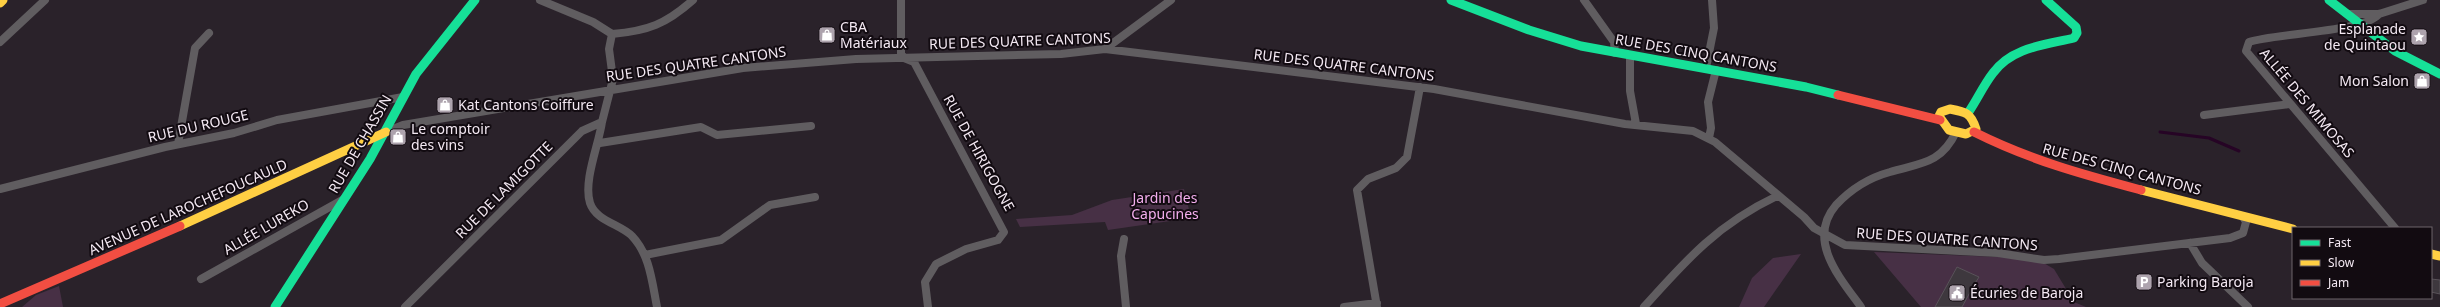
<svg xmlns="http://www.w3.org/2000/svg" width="2440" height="307" viewBox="0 0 2440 307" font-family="'Noto Sans',sans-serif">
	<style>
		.green { fill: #473045 }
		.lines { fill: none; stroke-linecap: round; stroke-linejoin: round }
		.stream { stroke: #260425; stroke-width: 3 }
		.building { fill: #3e383e; stroke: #595259 }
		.street { stroke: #605d60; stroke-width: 8 }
		.fast { stroke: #16e098; stroke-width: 9 }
		.slow { stroke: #ffcf43; stroke-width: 9 }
		.jam { stroke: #f24e42; stroke-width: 9 }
		.labels { text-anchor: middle; stroke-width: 4; stroke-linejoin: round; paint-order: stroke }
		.poi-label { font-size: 14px; fill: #f4e9f3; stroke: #120b11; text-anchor: start }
		.street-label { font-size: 14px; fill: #f4e9f3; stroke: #120b11 }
		.park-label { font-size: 14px; fill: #f3aeed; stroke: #120b11 }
	</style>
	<rect width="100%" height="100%" fill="#2a222a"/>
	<path class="green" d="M1184,189l7,29 -83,12 -3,-8 -85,5 -4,-8 56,-4 40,-15z
		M1874,252l149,6 19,4 12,7 20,33 12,5h-165z
		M1801,254l-37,53h-25l13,-29 21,-20z
		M59,286l4,21h-41l14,-12z"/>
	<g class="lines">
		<path class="stream" d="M2160,132l49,6 30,13"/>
	</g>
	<path class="building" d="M1957,267l22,10 -5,8 -12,22h-27z
		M2431,279l9,1v14l-9,-2z"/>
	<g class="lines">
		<path class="street" d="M540,0l53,22 19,12
			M901,0v54l3,4 10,4 90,170 -6,8 -32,9 -30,15 -11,18 3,25
			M1584,0l30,42 1,11
			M2349,14h30l44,-14
			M2379,14c-13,18 -104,19 -130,28l-3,9 149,177
			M612,34c36,-3 54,-10 81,-34
			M0,42l45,-42
			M1105,49l66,-49
			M1630,55v36l6,33
			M1706,68l8,-40 -2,-28
			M2204,115l86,-11
			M602,122c-3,22 -19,59 -12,81 6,18 30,21 42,33 18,19 20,46 25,71
			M386,132l17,-7 340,-57 113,-9 205,-5 44,-5 329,40 191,35 68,7 22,11 89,75 10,11 31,17 153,8 46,7 15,-1 171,-21 13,-5 3,-11 -3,-5
			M1709,138l2,-10 -3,-26 8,-32
			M600,143l101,-16 16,8 94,-9
			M178,144l17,-96 14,-15
			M0,189l165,-42 69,-14 43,-13 126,-23
			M1124,239l-3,17 5,51
			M2190,243l12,20 46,44
			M645,255l76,-15 49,-35 45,-8
			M201,279l143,-80
			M405,307l177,-176 20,-9 11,-43 -4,-30 3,-15
			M1344,307l33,-4
			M1377,307l-20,-117 11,-11 28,-11 11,-11 13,-70
			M1644,307c43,-48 74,-83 133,-111
			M1861,307c-21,-29 -55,-67 -25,-102 15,-16 32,-27 54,-33 30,-9 51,-8 66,-40"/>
		<path class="fast" d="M1451,0l78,30 52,16 225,41 32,8
			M2329,0l66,51 45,23
			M1968,113c9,-13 15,-27 25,-40 19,-26 52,-28 81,-35l3,-5 -1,-6 -30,-27
			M275,307l95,-148 46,-85 59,-74"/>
		<path class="slow" d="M0,3l3,-3
			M1950,109c16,3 21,4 26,20l-10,5 -17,-4 -10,-14 2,-4z
			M2141,190l152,39
			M180,226l206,-94
			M2431,254l9,2"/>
		<path class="jam" d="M1838,95l102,25
			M1974,132c56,28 107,42 167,58
			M0,304l180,-78"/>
	</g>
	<defs>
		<g id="shop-square" transform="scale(0.9)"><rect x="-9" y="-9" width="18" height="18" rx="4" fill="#ada3ad" stroke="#120b11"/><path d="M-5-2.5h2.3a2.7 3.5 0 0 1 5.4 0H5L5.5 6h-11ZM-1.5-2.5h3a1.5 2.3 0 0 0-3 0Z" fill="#fff"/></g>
		<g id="sight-square" transform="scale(0.9)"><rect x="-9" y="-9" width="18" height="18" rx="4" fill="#ada3ad" stroke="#120b11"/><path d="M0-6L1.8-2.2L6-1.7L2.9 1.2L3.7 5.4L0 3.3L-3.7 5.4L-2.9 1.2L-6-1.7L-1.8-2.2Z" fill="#fff"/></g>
		<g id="parking-square" transform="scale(0.9)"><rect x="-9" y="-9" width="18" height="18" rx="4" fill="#ada3ad" stroke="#120b11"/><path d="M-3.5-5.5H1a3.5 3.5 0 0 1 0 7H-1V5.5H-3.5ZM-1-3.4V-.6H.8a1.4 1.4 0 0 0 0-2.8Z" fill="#fff"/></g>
		<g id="civic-square" transform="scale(0.9)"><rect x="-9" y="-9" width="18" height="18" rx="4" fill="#ada3ad" stroke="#120b11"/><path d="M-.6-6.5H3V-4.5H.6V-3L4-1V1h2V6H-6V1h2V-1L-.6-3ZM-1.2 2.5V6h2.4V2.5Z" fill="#fff"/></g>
	</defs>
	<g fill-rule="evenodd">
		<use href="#shop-square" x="827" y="35"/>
		<use href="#sight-square" x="2419" y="37"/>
		<use href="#shop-square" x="2422" y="81"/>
		<use href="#shop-square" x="445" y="105"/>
		<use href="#shop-square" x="398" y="137"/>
		<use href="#parking-square" x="2144" y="282"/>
		<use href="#civic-square" x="1957" y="293"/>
	</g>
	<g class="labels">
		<g class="poi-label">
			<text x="840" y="32">CBA<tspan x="840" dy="16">Matériaux</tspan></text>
			<text x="2406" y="34" text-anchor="end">Esplanade<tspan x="2406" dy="16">de Quintaou</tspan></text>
			<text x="2409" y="86" text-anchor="end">Mon Salon</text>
			<text x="458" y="110">Kat Cantons Coiffure</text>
			<text x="411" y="134">Le comptoir<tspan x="411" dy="16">des vins</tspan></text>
			<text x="2157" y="287">Parking Baroja</text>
			<text x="1970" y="298">Écuries de Baroja</text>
		</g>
		<g class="street-label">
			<text transform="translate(1020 41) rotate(-2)" y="5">RUE DES QUATRE CANTONS</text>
			<text transform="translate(1696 53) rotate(10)" y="5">RUE DES CINQ CANTONS</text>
			<text transform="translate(696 64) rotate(-8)" y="5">RUE DES QUATRE CANTONS</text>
			<text transform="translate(1344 65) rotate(7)" y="5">RUE DES QUATRE CANTONS</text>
			<text transform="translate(2307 103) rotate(50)" y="5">ALLÉE DES MIMOSAS</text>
			<text transform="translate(198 126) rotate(-13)" y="5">RUE DU ROUGE</text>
			<text transform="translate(360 144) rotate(-60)" y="5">RUE DE CHASSIN</text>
			<text transform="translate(979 153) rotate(61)" y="5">RUE DE HIRIGOGNE</text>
			<text transform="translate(2122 169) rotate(15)" y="5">RUE DES CINQ CANTONS</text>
			<text transform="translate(504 190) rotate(-45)" y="5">RUE DE LAMIGOTTE</text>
			<text transform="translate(188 207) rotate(-24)" y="5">AVENUE DE LAROCHEFOUCAULD</text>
			<text transform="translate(266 227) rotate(-30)" y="5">ALLÉE LUREKO</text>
			<text transform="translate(1947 239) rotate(4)" y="5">RUE DES QUATRE CANTONS</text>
		</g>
		<g class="park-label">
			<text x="1165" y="203">Jardin des<tspan x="1165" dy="16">Capucines</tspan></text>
		</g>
	</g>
	<rect x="2292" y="227" width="140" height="72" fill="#120b11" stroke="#6c646b"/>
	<rect x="2300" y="240" width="20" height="6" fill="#16e098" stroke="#6c646b"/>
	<text x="2328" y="247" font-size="12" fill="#f4e9f3">Fast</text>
	<rect x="2300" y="260" width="20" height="6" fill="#ffcf43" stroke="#6c646b"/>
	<text x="2328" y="267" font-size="12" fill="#f4e9f3">Slow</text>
	<rect x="2300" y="280" width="20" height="6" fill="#f24e42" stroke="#6c646b"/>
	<text x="2328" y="287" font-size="12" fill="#f4e9f3">Jam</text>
</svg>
